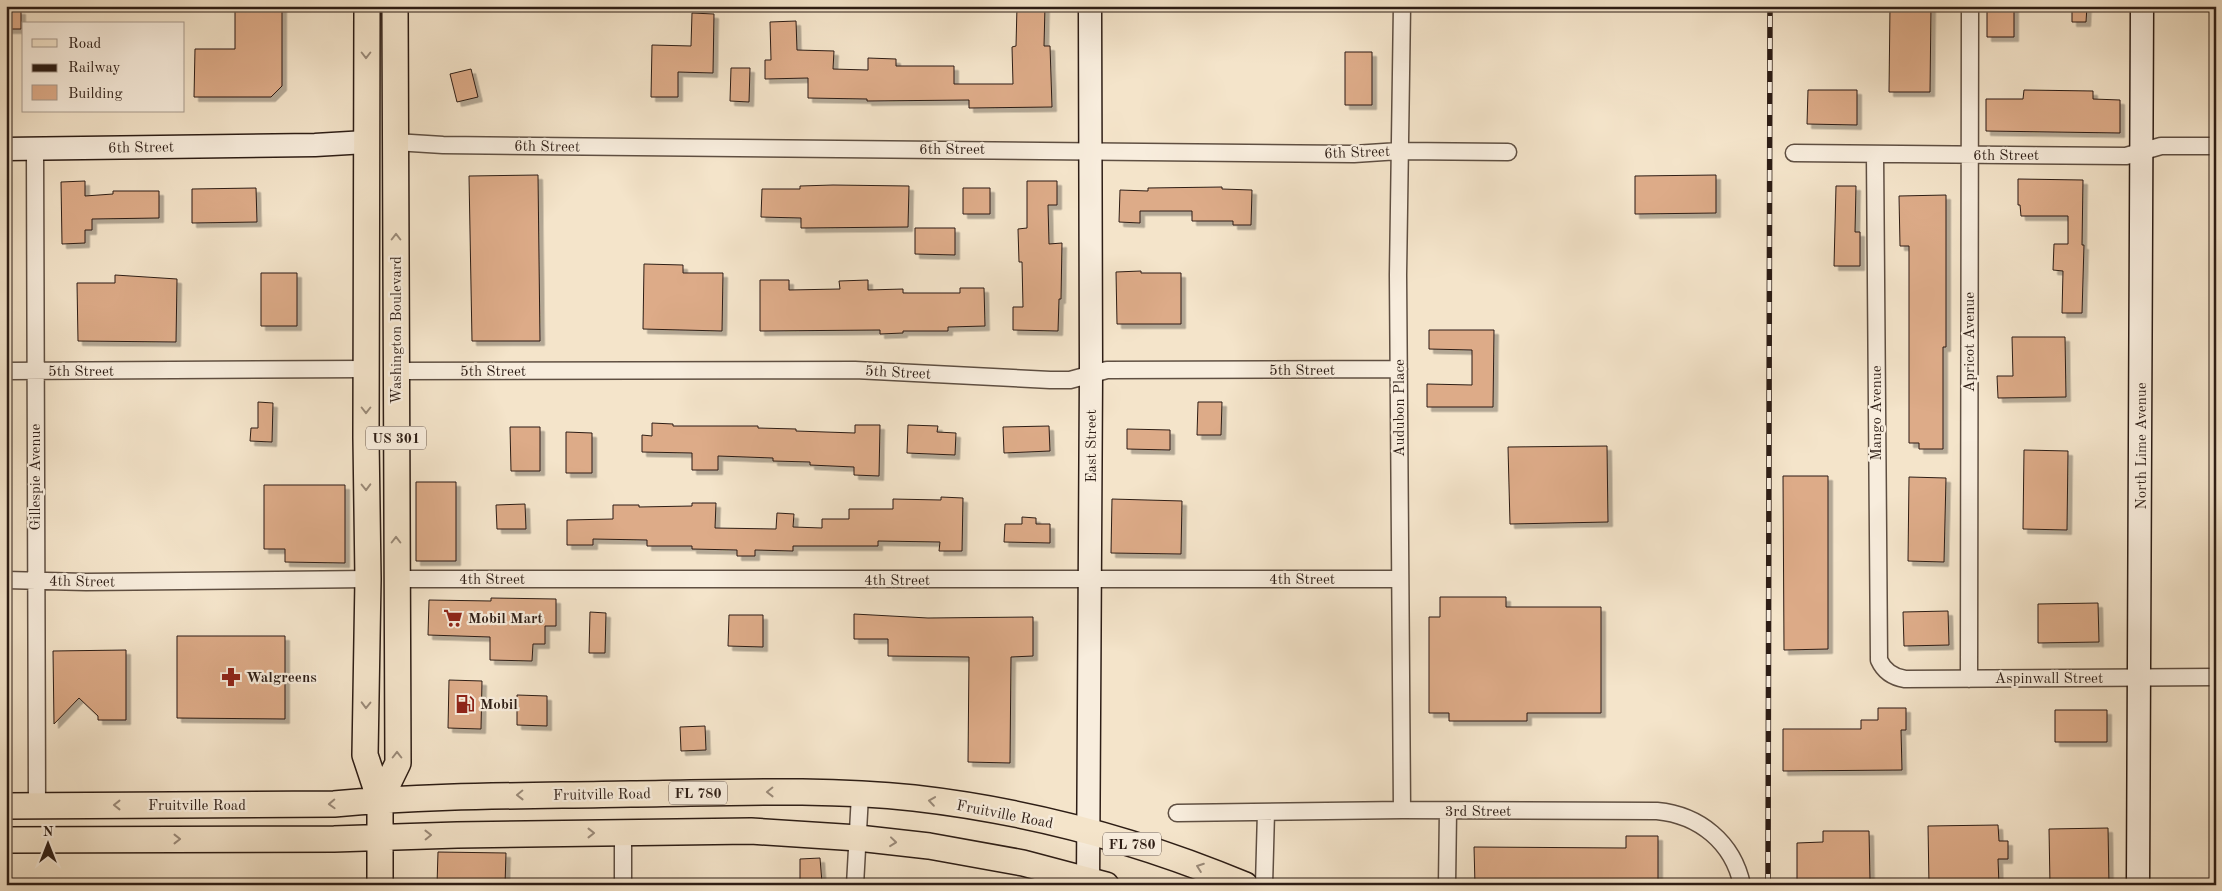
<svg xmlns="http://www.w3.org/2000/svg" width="2222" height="891" viewBox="0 0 2222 891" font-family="'Old Standard TT',serif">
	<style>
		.building { fill: #ddab88; stroke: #2d1d15; filter: url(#shadow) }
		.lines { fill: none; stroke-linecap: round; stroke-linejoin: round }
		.street-casing { stroke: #5f4f42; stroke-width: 19 }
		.secondary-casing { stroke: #2d1d15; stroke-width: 25 }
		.primary-casing { stroke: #2d1d15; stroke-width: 28 }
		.street { stroke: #f8eddd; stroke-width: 16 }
		.secondary { stroke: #f8eddd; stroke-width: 22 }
		.primary { stroke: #f4e4ca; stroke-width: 25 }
		.rail-casing { stroke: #2d1d15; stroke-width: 5.5 }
		.rail { stroke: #f8eddd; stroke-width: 4; stroke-dasharray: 11; stroke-linecap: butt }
		.oneway { stroke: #9a8a79 }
		.labels { text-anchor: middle; stroke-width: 4.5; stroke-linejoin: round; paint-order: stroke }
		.shield { fill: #f8eddd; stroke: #6a5b51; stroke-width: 1 }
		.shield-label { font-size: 14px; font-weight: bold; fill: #2d1d15 }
		.street-label { font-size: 15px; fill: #2d1d15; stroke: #f8eddd }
		.poi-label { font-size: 15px; font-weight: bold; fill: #2d1d15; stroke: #f8eddd; text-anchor: start }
	</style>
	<defs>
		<filter id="shadow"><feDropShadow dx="4.5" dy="4.5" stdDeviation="0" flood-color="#0004"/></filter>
	</defs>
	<rect width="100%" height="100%" fill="#f4e4ca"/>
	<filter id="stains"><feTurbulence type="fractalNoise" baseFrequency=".004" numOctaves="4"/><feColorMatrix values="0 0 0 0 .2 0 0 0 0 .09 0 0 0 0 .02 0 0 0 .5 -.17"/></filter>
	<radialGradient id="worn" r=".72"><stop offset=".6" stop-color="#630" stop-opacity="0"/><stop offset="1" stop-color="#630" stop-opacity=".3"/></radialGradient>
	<path class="building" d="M235,6h47v80l-11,11h-77l1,-48h40z
		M1017,6h28l-1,40h6l2,61 -83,1v-8l-102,1v-2l-59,-1v-20l-43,1v-19h6l-1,-38 26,-1 1,29 37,1 -1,18 35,1v-12l28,1v7h58v18h59l-1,-37 4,-1z
		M1890,6h41l-1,86h-41z
		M1987,6h27v31h-27z
		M2072,6h15l-1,16h-14z
		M6,10h15v19h-15z
		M692,13l22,1 -1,59 -35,-1v25h-27l1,-52 39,1z
		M1345,52h27v53h-27z
		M731,68h19l-1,34 -19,-1z
		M471,69l7,28 -21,5 -7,-28z
		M1808,90h49v35l-50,-1z
		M2024,90l69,1v8l27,1v33l-134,-2v-32h37z
		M538,175l2,166h-68l-3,-165z
		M1716,175v38l-81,1v-38z
		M2018,179l65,1 -1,65h2l-2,68h-20l1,-42 -10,-1 1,-26h14v-28h-47l-1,-11h-2z
		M85,181v15l28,-2v-3h46v27l-67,1v11h-7v13l-23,1 -1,-62z
		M1027,181h30v24h-9l1,39 13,-1 -1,56h-2l-1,32 -45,-1v-23h10l-1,-45h-3l-1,-33 9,-1z
		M833,185l76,1 -1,41 -107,1v-10l-40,-1 1,-28h38v-3z
		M1836,186h20l-1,46h5v34h-26z
		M1222,187v2l30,1 -1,35h-18v-4h-41v-10h-52v12l-21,-1 1,-32 28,1v-3z
		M256,188l1,34 -65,1v-34z
		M963,188h27v26h-27z
		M1946,195v152h-3v102h-24v-6h-10v-197h-9l-1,-50z
		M915,228h40v27l-40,-1z
		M644,264l39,1v8h40l-1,58 -79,-2z
		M1141,271v2h40v51h-64l-1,-52z
		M261,273h36v53h-36z
		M115,275l62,4 -1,63 -98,-1 -1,-58h38z
		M760,280h29v10l51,-1 -1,-8 29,-1v10l35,-1v4h57v-5h24l1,38 -37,1v4h-45v2l-23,1v-4l-120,1z
		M1429,330h65l-1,77h-66v-23l45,1v-35l-43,-1z
		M2012,337h53l1,60 -68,1 -1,-22h16z
		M258,402l15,1 -1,39 -22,-1 1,-13h7z
		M1198,402h24l-1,33h-24z
		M652,423l21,1v2h85v2l38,1v2l59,2v-8h25l-1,51 -25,-1v-8l-44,-2v-3l-37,-1v-3l-55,-2v14h-26v-17l-50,-1v-17l10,1z
		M908,425l30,1 -1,6 19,1 -1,22 -48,-2z
		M1049,426l1,25 -46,2 -1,-26z
		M510,427h30v44h-29z
		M1127,429l43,1v20l-43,-1z
		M566,432l26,1v40h-26z
		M1607,446l1,76 -98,2 -2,-77z
		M2024,450l44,1 -1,79 -44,-1z
		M1783,476h45v173l-44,1z
		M1909,477l37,1 -2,84 -36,-1z
		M416,482h40v79h-40z
		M264,485h81v78l-60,-1v-13h-21z
		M941,497l22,1 -1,53h-23l1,-9 -62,-1v5h-85v5l-38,-1v6h-18v-6l-45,-1v-3h-45v-6l-54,-1v6h-26v-25l46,-1v-14h26v2l53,-1v-3h24l-1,25 61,1 1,-16 17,1 -1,13 29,1v-9h27v-10h44v-10l48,1z
		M1112,499l70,2 -1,53 -70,-1z
		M525,504l1,25h-29l-1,-24z
		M1022,517l14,1v6h14v19l-46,-1 1,-18h17z
		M1440,597h66v10h95v106h-74v8h-78v-8h-20v-96h11z
		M491,598l65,1v27h-11v18h-12l-1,17 -42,-1v-23l-62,-2 1,-35 62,1z
		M2098,603l1,39 -61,1v-39z
		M1948,611l1,34 -45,1 -1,-34z
		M590,612l16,1 -1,40h-16z
		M854,614l74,4 105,-1v39l-22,1 -1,106 -42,-1 1,-105 -81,-1v-17h-34z
		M729,615h34v32l-35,-1z
		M177,636h108v83l-108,-1z
		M126,650v70h-28v-4l-19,-18 -25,26 -1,-73z
		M449,680l33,1 -1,48 -33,-1z
		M517,695l30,1v30l-30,-1z
		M1878,708h28v22h-5l1,40 -119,1v-42h78v-9h17z
		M2055,710h52v32h-52z
		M705,726l1,24 -25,1 -1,-24z
		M1998,825l1,16h9v18h-10l1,26h-70l-1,-59z
		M2108,828l1,57h-59l-1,-56z
		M1823,831h46l1,49h-73v-37l26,-1z
		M1626,836h32v49h-183l-1,-38 152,1z
		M438,852l68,1 -1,32h-68z
		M820,858l2,25 -22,1v-25z"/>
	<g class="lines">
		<g class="street-casing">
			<path id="street" d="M1402,6l-4,269 4,535
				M395,142l48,3 911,9 45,-3 109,1
				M35,149l2,657
				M1794,153l332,3 35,-10h55
				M1875,154l4,506c5,11 13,17 26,19l311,-2
				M6,371l360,-2
				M397,371l458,-1 195,10h20l37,-10 292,-1
				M396,579h1003
				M6,580l80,2 282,-3
				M1969,679l1,-673
				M1177,813l225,-3 255,1c42,4 76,31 85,74
				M623,833v52
				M855,885l5,-90
				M1264,885l2,-73
				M1447,885l1,-74"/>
		</g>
		<g class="secondary-casing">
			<path id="secondary" d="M6,149l309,-4 51,-3
				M1088,885l3,-510 -1,-369
				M2138,885l4,-879"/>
		</g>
		<g class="primary-casing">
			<path id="primary" d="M367,6l-1,432 2,141 -3,176 15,45v85
				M380,800l18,-37 -3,-757
				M6,806l328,-2c99,-9 197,-8 297,-10 94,-1 189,-6 283,4 114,13 226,43 331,87
				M6,840l328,-1 123,-4 294,-4 107,7 71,8 94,17 83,22"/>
		</g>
		<use href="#street" class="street"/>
		<use href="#secondary" class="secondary"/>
		<use href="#primary" class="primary"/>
		<g class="rail-casing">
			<path id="rail" d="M1768,885l2,-879"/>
		</g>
		<use href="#rail" class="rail"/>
	</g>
	<defs><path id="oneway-chevron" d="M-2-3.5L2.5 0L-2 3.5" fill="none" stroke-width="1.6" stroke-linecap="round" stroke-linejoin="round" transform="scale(1.25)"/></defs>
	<g class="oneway">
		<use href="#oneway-chevron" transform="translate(366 55) rotate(90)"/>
		<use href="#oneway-chevron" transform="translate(396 237) rotate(-90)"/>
		<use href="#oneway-chevron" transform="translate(366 410) rotate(90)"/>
		<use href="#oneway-chevron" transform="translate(366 487) rotate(89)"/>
		<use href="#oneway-chevron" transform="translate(396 540) rotate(-90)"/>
		<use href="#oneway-chevron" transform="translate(366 705) rotate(91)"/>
		<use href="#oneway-chevron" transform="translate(397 755) rotate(-90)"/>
		<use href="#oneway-chevron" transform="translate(770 792) rotate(179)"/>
		<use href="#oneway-chevron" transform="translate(520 795) rotate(179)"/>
		<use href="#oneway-chevron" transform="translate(932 801) rotate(-172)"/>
		<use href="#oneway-chevron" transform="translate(332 804) rotate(178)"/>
		<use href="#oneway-chevron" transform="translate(117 805) rotate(180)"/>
		<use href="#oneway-chevron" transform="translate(591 833)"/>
		<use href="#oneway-chevron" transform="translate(428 835) rotate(-1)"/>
		<use href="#oneway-chevron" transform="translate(177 839)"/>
		<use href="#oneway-chevron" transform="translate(893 842) rotate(6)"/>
		<use href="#oneway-chevron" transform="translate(1200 867) rotate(-160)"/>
	</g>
	<defs>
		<g id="supermarket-bare" transform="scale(1.5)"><path d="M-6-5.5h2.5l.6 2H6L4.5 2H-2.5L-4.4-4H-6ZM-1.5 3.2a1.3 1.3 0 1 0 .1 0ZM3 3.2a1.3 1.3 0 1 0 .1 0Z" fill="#8f2418" stroke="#f8eddd" stroke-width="2.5" paint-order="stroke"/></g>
		<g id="pharmacy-bare" transform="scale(1.5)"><path d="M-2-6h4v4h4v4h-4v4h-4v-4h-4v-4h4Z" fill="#8f2418" stroke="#f8eddd" stroke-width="2.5" paint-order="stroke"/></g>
		<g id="fuel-bare" transform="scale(1.5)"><path d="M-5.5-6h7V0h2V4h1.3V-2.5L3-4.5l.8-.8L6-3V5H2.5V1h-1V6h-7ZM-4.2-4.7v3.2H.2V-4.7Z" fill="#8f2418" stroke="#f8eddd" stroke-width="2.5" paint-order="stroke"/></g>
	</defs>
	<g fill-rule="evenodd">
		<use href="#supermarket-bare" x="453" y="618"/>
		<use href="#pharmacy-bare" x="231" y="677"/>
		<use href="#fuel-bare" x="465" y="704"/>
	</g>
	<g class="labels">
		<g class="shield">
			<rect x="366" y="426.5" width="60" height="23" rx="4"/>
			<rect x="669" y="781.5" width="58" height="23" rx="4"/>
			<rect x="1103" y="832.5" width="58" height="23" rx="4"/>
		</g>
		<g class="shield-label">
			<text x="396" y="443">US 301</text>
			<text x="698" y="798">FL 780</text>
			<text x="1132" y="849">FL 780</text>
		</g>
		<g class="street-label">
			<text transform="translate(547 146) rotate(1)" y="5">6th Street</text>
			<text transform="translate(141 147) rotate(-1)" y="5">6th Street</text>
			<text x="952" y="154">6th Street</text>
			<text transform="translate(1357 152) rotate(-2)" y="5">6th Street</text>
			<text x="2006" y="160">6th Street</text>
			<text transform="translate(396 330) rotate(-90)" y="5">Washington Boulevard</text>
			<text transform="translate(1969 342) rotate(-90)" y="5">Apricot Avenue</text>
			<text x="1302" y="375">5th Street</text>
			<text x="81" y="376">5th Street</text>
			<text x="493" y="376">5th Street</text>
			<text transform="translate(898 372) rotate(3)" y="5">5th Street</text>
			<text transform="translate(1399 408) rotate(-90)" y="5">Audubon Place</text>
			<text transform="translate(1876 413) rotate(-90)" y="5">Mango Avenue</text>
			<text transform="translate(1091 446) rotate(-90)" y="5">East Street</text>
			<text transform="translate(2141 446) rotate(-90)" y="5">North Lime Avenue</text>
			<text transform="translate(35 477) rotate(-90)" y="5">Gillespie Avenue</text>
			<text x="492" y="584">4th Street</text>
			<text x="1302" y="584">4th Street</text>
			<text x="897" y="585">4th Street</text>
			<text transform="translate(82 581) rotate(1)" y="5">4th Street</text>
			<text x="2049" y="683">Aspinwall Street</text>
			<text transform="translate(602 794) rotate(-1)" y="5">Fruitville Road</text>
			<text x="197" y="810">Fruitville Road</text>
			<text x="1478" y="816">3rd Street</text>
			<text transform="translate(1005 814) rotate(11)" y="5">Fruitville Road</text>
		</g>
		<g class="poi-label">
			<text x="468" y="623">Mobil Mart</text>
			<text x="246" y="682">Walgreens</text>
			<text x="480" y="709">Mobil</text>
		</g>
	</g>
	<rect width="2222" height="891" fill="none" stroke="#f4e4ca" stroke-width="25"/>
	<rect x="8" y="8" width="2207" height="876" fill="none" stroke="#2d1d15" stroke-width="2.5"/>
	<rect x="12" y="12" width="2197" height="866" fill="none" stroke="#2d1d15"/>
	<rect x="22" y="22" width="162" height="90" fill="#f8eddd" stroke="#a79a8d"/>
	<rect x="32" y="39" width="25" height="8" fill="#f4e4ca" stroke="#a79a8d"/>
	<text x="68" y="48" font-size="15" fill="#2d1d15">Road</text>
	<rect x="32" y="64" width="25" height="8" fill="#2d1d15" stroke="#a79a8d"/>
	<text x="68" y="72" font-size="15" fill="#2d1d15">Railway</text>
	<rect x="32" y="85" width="25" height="15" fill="#ddab88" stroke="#a79a8d"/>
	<text x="68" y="98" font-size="15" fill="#2d1d15">Building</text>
	<g transform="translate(48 844)" stroke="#f8eddd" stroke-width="4" paint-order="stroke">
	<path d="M0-4L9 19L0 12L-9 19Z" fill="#2d1d15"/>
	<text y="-8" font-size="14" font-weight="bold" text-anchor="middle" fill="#2d1d15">N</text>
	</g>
	<rect width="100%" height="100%" filter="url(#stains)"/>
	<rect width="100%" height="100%" fill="url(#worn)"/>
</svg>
